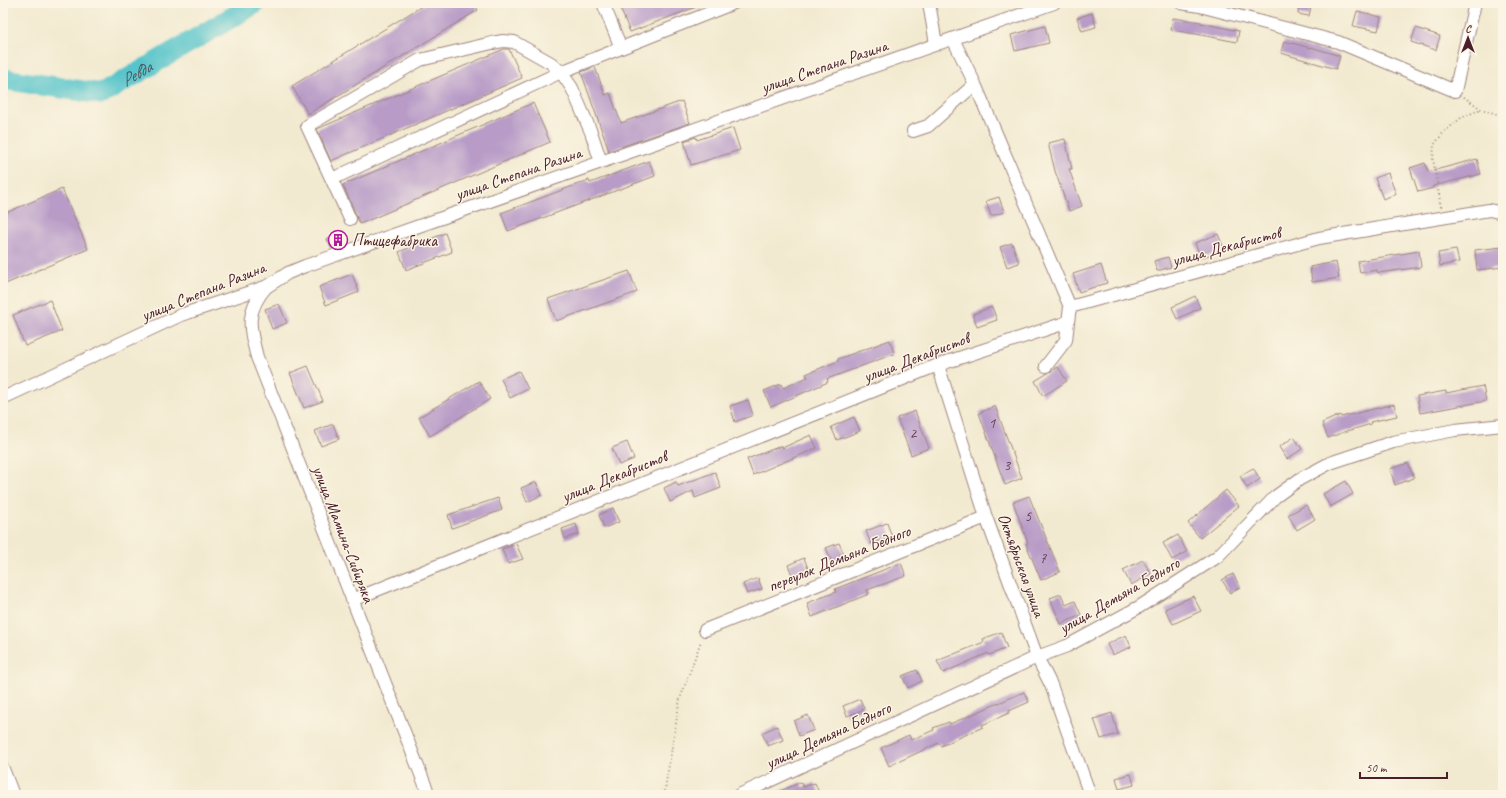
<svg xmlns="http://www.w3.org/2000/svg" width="1506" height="798" viewBox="0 0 1506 798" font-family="Caveat,sans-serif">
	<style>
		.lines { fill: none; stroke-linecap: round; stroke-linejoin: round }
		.river { stroke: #56c4ca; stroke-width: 21 }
		.building { fill: #b89bc7 }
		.minor-casing { stroke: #9e847e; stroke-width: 14 }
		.path { stroke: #9e847e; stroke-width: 2; stroke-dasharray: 1 3; stroke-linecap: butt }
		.minor { stroke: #fff; stroke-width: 12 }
		.labels { text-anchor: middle; stroke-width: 3; stroke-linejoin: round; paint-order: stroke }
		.number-label { font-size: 15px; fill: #663e52 }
		.street-label { font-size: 17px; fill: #4a1f2b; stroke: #fcf5e5 }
		.poi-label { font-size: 17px; fill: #4a1f2b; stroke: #fcf5e5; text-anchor: start }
		.water-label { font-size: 18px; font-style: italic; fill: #4e5963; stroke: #fcf5e5 }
	</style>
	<rect width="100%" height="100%" fill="#fcf5e5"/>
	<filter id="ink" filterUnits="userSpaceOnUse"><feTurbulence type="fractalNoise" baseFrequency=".025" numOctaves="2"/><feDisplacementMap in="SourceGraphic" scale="8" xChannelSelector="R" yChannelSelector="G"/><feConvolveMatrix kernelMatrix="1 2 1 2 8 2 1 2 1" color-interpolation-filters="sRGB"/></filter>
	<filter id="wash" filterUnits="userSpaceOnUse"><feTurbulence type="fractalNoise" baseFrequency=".012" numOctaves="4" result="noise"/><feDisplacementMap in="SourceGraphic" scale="16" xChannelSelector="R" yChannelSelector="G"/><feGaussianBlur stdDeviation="0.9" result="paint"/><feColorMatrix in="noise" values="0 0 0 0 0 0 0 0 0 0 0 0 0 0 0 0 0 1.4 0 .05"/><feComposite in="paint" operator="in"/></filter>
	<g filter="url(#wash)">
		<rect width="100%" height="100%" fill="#f2ead0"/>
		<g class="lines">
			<path class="river" id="s1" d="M3,79l99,15 154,-91"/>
		</g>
		<g id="blocks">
			<path class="building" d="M427,3h47l4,7 -170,104 -16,-28z
				M618,3h86v1l-74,28z
				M1299,4l12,2 -2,10 -11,-2z
				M1357,11l24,6 -3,14 -25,-5z
				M1092,13l4,14 -14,4 -5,-13z
				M1173,18l28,4v1l38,8 -2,11 -41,-8 -25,-4z
				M1045,26l4,17 -34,8 -4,-16z
				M1416,28l24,8 -4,14 -25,-8z
				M1284,41l27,7v-1l29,9 -4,13 -55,-16z
				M504,49h5l13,29 -191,83 -14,-32z
				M595,67l10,28 5,-2 11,30 61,-22 8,22 -81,28 -28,-79z
				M533,103l17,39 -190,82 -17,-39z
				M733,128l7,22 -49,15 -7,-24 12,-4 1,3z
				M1065,139l7,30h-3l13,37 -13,5 -14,-40 -7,-28z
				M1477,159l4,15 -48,12v2l-15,4 -8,-24 15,-5 3,9z
				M649,161l6,15 -147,55 -7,-18 88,-33 1,3z
				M1388,173l8,21 -13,5 -8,-21z
				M62,189l26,60 -85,36v-71z
				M999,197l5,15 -13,4 -5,-15z
				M344,232l4,9 -17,7 -4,-9z
				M445,233l7,19 -46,18 -7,-18z
				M1218,234l6,15 -23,9 -6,-15z
				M1012,243l7,20 -12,4 -7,-20z
				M1503,247v20l-26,3 -2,-20z
				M1456,250l3,12 -19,4 -2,-13z
				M1419,251l2,16 -43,6 -1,-3 -17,3 -2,-12z
				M1168,257l3,10 -14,4 -3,-10z
				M1336,262l3,16 -27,4 -2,-15z
				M1101,265l6,18 -28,9 -6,-18z
				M629,271l8,21 -81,29 -8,-22z
				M352,274l7,18 -33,13 -7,-18z
				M1195,296l5,12 -23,11 -5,-12z
				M50,300l12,31 -37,15 -12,-31z
				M279,304l8,19 -15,6 -7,-20z
				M992,307l5,13 -20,7 -4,-13z
				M890,340l4,14 -67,25 1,3 -57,25 -7,-16 17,-7 2,4 25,-11 -2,-3 32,-13v-2z
				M308,366l15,35 -19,7 -14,-35z
				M1058,367l9,14 -24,15 -8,-15z
				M519,371l9,18 -18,9 -9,-19z
				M479,381l11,18 -60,37 -11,-19z
				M1483,386l3,15 -66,12 -3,-17 29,-5v2z
				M748,400l5,15 -18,7 -5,-16z
				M1394,404l3,12 -27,6 1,2 -27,8 -16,6 -6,-15 18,-8 1,2z
				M995,406l27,72 -17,7 -26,-72z
				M915,411l14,37 -18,7 -14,-37z
				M854,417l6,14 -23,9 -6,-13z
				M333,424l6,15 -18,7 -6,-15z
				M811,435l6,13 -64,27 -6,-16 34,-13 1,2z
				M1294,437l8,12 -15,10 -8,-12z
				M627,442l7,17 -15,6 -7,-17z
				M1408,463l6,15 -19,7 -5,-16z
				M1253,468l7,11 -13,9 -7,-12z
				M715,472l6,16 -26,10 -2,-7 -23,11 -6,-14 12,-6 2,4z
				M1346,481l7,13 -23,13 -7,-13z
				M536,482l6,13 -15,7 -6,-14z
				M1226,490l13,16 -39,32 -12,-15z
				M1029,496l31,76 -19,8 -15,-36 2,-1 -15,-41z
				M498,498l4,12 -50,18 -4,-13z
				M1306,505l9,14 -18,11 -9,-15z
				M613,508l6,14 -15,6 -5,-13z
				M887,523l5,14 -21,7 -5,-13z
				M576,524l3,10 -14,5 -3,-10z
				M1178,535l9,17 -15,8 -9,-17z
				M839,543l6,14 -13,5 -6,-14z
				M516,544l7,15 -15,5 -6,-15z
				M804,558l5,13 -16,6 -5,-12z
				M1143,560l8,14 -20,11 -8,-15z
				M901,563l5,13 -39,14 2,4 -57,23 -5,-14 29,-11 -1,-3z
				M1233,574l7,13 -10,6 -8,-13z
				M758,578l4,11 -15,5 -4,-10z
				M1061,594l5,11 9,-4 6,14 -20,9 -11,-26z
				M1193,596l8,15 -28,13 -8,-15z
				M1001,632l6,16 -18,7 -1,-2 -45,20 -6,-12 47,-19 -1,-3z
				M1126,635l5,12 -19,8 -5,-11z
				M917,670l5,11 -14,7 -6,-12z
				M1024,692l5,10 -20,9v2l-27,12 1,2 -42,19 -2,-3 -50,23 -8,-18 28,-13 2,5 23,-10 -1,-2 16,-6 1,2z
				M860,699l4,10 -17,7 -4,-10z
				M1112,713l6,21 -17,5 -7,-20z
				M808,715l6,15 -15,6 -5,-15z
				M777,726l6,14 -15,6 -6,-13z
				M1131,774l3,11 -15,4 -3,-11z
				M801,782l2,5 12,-4 5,12h-49z"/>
		</g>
	</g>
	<g filter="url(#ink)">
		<use href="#blocks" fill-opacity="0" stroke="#9e847e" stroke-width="1"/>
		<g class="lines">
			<g class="minor-casing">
				<path id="minor" d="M603,3l18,45
					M929,3l7,41
					M1181,3l19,3 138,36 117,49 20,-88
					M953,39l22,45 95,223
					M913,131l15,-5 47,-42
					M332,179l229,-107 173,-69
					M350,219l-43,-93 113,-66 72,-17 11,-2 11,1 37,21 10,9 11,16 19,44 10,30
					M267,286c-22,25 -18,41 -10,71l172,438
					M1070,307l249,-69 170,-28 14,3
					M938,365l48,152 51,140 14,28 39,110
					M1046,366l20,-26 2,-18
					M3,398l178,-83 87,-29 20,-13 17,-7 749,-263
					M352,600l586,-235 130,-43 2,-15
					M705,630l281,-113
					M3,769l10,26
					M739,795l298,-138 30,-11 72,-39 78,-50 58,-60 25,-18 30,-16 63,-21 62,-12 48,-5"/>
			</g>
			<path class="path" d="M1464,97l17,12 22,7
				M1441,207l-8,-48 1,-14 9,-12 18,-15 20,-9
				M664,795l16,-96 21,-58"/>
			<use href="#minor" class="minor"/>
		</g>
	</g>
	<defs>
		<g id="building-ring" transform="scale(1)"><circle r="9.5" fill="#fcf5e5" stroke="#b5179e" stroke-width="1.5"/><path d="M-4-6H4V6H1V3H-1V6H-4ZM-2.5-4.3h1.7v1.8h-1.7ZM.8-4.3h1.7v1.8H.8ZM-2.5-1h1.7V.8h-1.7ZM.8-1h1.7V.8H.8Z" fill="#b5179e"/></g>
	</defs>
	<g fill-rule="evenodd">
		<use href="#building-ring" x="338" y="240"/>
	</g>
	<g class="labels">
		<g class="number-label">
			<text x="992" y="428">1</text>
			<text x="913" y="438">2</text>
			<text x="1007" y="470">3</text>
			<text x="1028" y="521">5</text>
			<text x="1043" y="563">7</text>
		</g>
		<g class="street-label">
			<text transform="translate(824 66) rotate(-19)" y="6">улица Степана Разина</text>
			<text transform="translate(518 173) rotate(-19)" y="6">улица Степана Разина</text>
			<text transform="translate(1226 246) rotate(-15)" y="6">улица Декабристов</text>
			<text transform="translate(203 291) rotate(-22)" y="6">улица Степана Разина</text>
			<text transform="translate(916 357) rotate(-21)" y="6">улица Декабристов</text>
			<text transform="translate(614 476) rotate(-22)" y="6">улица Декабристов</text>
			<text transform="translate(344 534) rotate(69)" y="6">улица Мамина-Сибиряка</text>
			<text transform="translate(839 558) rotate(-22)" y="6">переулок Демьяна Бедного</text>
			<text transform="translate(1022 565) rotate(70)" y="6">Октябрьская улица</text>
			<text transform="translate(1119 595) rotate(-30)" y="6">улица Демьяна Бедного</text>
			<text transform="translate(828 735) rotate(-25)" y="6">улица Демьяна Бедного</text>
		</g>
		<g class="poi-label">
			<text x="352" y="246">Птицефабрика</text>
		</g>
		<g class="water-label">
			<text dy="6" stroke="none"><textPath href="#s1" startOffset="140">Ревда</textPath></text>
		</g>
	</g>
	<rect width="1506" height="798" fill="none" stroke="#fcf5e5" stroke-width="16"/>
	<g transform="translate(1468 38)" stroke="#fcf5e5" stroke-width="3" paint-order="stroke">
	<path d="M0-3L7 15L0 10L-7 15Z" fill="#4a1f2b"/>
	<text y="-6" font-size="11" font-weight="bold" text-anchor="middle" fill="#4a1f2b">С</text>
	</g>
	<path d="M1360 772v6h87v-6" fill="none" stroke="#4a1f2b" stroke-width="2"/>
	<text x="1366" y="772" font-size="12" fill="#4a1f2b" stroke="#fcf5e5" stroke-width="3" paint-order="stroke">50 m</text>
</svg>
